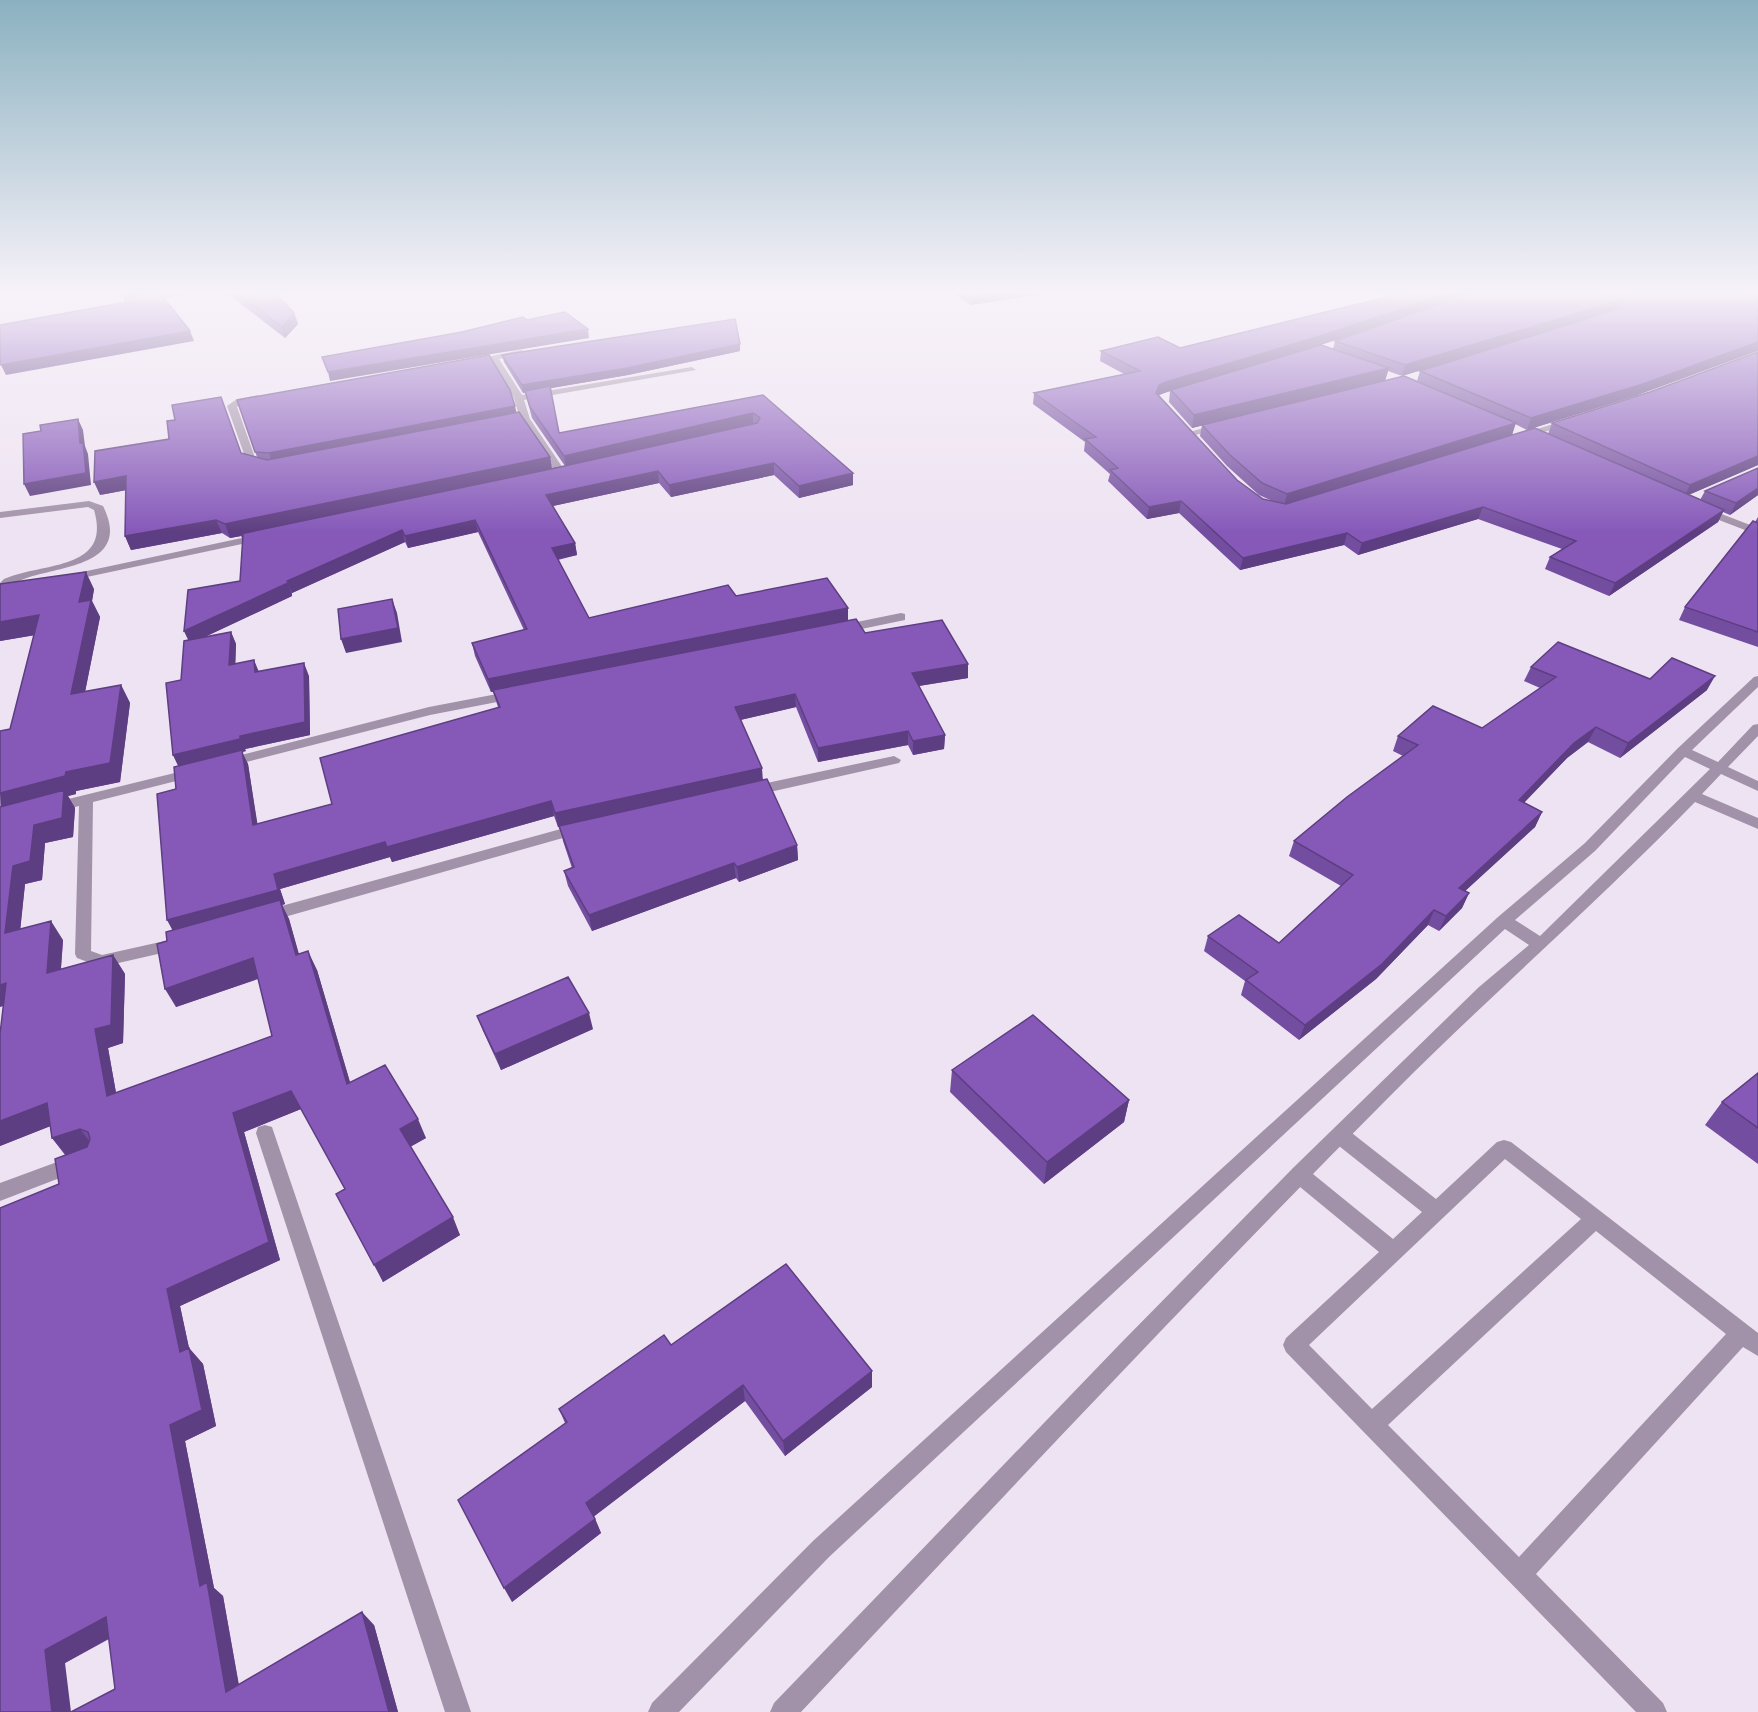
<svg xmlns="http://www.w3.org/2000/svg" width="1758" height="1712" viewBox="0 0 1758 1712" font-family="Quicksand,sans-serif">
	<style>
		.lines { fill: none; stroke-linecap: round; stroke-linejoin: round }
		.lane { fill: #a292a9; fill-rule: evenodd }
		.street { fill: #a292a9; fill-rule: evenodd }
		.wall { fill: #734d9f; fill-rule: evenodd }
		.shaded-wall { fill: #5e3e82 }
		.building { fill: #8659b9; stroke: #5e3e82; stroke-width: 1.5 }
	</style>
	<rect width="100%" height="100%" fill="#eee3f2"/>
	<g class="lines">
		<path class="lane" d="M89,501l14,5c30,60 -44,60 -79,73 -9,3 -15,11 -24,13v-9l4,-4c39,-17 108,-8 90,-69l-6,-3 -88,11v-6z
			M1341,1128l7,2 88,69 61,-57 7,-2 7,2 247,191v23l-15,-9 -207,227 127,129 4,9h-31l-350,-360 -3,-7 3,-7 93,-86 -85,-70 -3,-6 3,-6 7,-2 7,2 85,69 29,-27 -88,-70 -2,-6 2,-6zM1505,1159l76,60 -209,190 -63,-64zM1596,1231l130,103 -207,223 -131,-132z
			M76,1155l7,2 2,6 -2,6 -83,32v-18z"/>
		<path class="street" d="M176,293h15l-47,10 -4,-2z
			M521,350l3,1v4l-25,4 23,36 170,-28 4,3 -172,30 6,19 37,55 -5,3 -4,-1 -38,-57 -6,-21 -22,-38 -21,4 -4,-3z
			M258,395l5,3 -2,2 -18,3 -6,4 20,56 10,5 -5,3 -14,-6 -21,-59 10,-7z
			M1569,419l3,1v4l-49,14 -5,-3z
			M1221,423l3,1v4l-33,8 -5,-3z
			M1698,508h8l52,20v7l-60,-23z
			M261,534l5,3 -1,2 -197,42 -6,-3 6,-3z
			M901,613l4,1v6l-63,13 -6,-4 6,-4z
			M1758,676v11l-66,63 26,12 35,-37 5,-1v12l-30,31 30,14v10l-37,-17 -19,20 56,24v11l-63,-27c-97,100 -202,191 -300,289 -202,203 -398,412 -594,621h-31l4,-9 345,-358 174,-177 186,-181 50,-42 -24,-16 -676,628 -150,155h-31l4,-9 161,-162 685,-624 87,-74 93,-95 76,-71zM1685,757l25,12 -170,167 -25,-16 80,-69z
			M513,691l5,1 1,3 -1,3 -88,17 -203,52 -7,-4 2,-3 207,-53z
			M894,756l7,4 -2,3 -147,33 -7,-5 7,-5z
			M195,768l5,1 2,3 -2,3 -107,27 -2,149 11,4 76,-17 6,2 2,4 -2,4 -83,19 -24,-9 -2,-4 4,-148 -27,7 -7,-5 7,-5z
			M579,824l7,5 -2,3 -317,90 -6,-2 -2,-4 2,-4 6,-2z
			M265,1125l7,2 2,6 197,579h-26l-189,-579 2,-6z"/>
	</g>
	<path class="wall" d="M227,293h48l19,20 4,11 -13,14z
		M953,293h95l-77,12z
		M1403,293h355l-120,102 -111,35 -12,-6 -3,11 -126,39 162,-40 4,-11 98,-31 108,-40v113l-70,30 12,5 5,-9 53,-23v27l-28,20 -7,-3 -5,10 -109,74 -64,-27 5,-12 12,-8 -84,-30 -120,36 -14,-10 -104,25 -61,-57 -32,6 -39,-38 2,-7 -26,-23 1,-9 -52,-38 1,-11 90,-19 -24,-13 1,-10 79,-3zM1380,325l-45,16 -2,8 -12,-4zM1471,355l-51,16 -3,10 -32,-1 3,-9 14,5zM1170,391l-1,11 23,26 31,-8 -21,5 -2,11 27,30 32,29 16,7 -12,-3 -26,-19 -78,-85z
		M740,344v7l-112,24 -78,13 9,45 204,-38 90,90 -54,13 -25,-23 -103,22 -12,-14 -106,23 22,37 2,12 -19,5 31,58 147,-22 112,24 17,13 103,31v14l-49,8 26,49 -1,14 -31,6 -5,-10 -90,17 -22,-55 -56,13 23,60 34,65 1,15 -59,22 -3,-4 -144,53 -24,-45 -4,-15 8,-3 -9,-27 -3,-14h-2l-4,-11 -162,46 -2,-5 -110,32 5,15 -3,1 7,14 10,35 18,16 33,112 76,56 -16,9 50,88 -77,47 -38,-93 -44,-80 -57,23 36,128 -100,46 9,42 14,16 13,62 -31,15 29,147 9,8 16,89 135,-60 24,87h-327l44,-23 -6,-50 -44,24 -65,49 59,-528 6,-29 -13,-17 -2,-12 -50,20 10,-417 24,-94 -34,6v-57l94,5 -2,12 8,16 -15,75 36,-7 9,18 -10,79 -44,9v3l-8,2 7,12 -2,29 -28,6 -3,37 -17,4 -5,45 43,11 -2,29 52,-14 12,19 -2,69 -15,5 8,45 156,-57 -14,-57 -82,28 -9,-66 5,-11 4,-141 3,-23 -6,-11 8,-75 8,-40 -5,-9 56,-50 3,-41 -2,-4 -11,2 -8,-5 -91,17 -6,-14 1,-46 -26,5 141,-42 16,4 -20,-57 279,12 34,45 2,12 13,-3 -33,-48 -7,-26 -2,1 -19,-31 -2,-7zM478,532l46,98 -52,13 3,13 16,36h2l5,15 -166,97 -75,20 -9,-60 -6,-12 4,-1 -1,-2 65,-14 -1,-59 -51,-5 -23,-7 1,-20 -5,-12 -27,5 88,-41v-3l113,-51 3,6z
		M1758,517v130l-79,-27 6,-13 70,-85z
		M1531,667l119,12 57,11 -87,68 -32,-16 -21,16 -43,45 18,9 -7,15 -70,64 4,2 -7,15 -23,23 -11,-6 -52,54 -77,61 -58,-45 4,-14 -41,-30 4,-15 71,7 62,-57 -52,-30 5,-15 109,-85 -10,-5 5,-15 84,-8 58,-40 -16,-7z
		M477,1016l116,13 -92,41 -18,-39z
		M952,1070l177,30 -5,22 -80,62 -94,-92z
		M1758,1073v91l-53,-39 17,-23z
		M671,1345l201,26v16l-87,69 -40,-55 -151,115 7,17 -89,69 53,-179 -6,-14z"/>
	<path class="shaded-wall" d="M122,293h35v2l-32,6z
		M998,293h50l-77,12v-8z
		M1449,293h27l-162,54 -150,46 -7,3 -1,-3 3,-8 7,-3z
		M1621,300l-4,10 -215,66 3,-11z
		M294,313l4,11 -13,14 -3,-11z
		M588,329l1,9 -259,43 -2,-9z
		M190,331l4,10 -188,34 -5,-10z
		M1758,342v9l-120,44 -111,35 4,-12z
		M740,344v7l-112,24 -105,18 -1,-8z
		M1389,368l-4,13 -193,47 2,-13z
		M515,406l2,9 -245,48 -3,-10z
		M753,413v12l-187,42 -2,-11z
		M78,419l5,11 2,16 3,8 3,31 -61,11 -6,-12 56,-41z
		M1516,423l-4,12 -228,71 3,-12z
		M1758,456v9l-74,32 6,-12z
		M550,457l2,13 -312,64 1,2 -11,2 -5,-14z
		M774,463v12l-103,22 -2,-12z
		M658,471l1,12 -111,24 -2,-12z
		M853,473v12l-54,13v-12z
		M126,476l6,13 -32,6 -6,-13z
		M1758,488v7l-28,20 6,-12z
		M1181,501l-2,12 -32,6 2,-12z
		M1483,507l-5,12 -120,36 4,-12z
		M1724,510l-6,12 -109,74 6,-13z
		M216,520l6,13 -91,17 -6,-14z
		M475,520l3,12 -70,16 -3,-12z
		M402,530l3,12 -113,51 -5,-12z
		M1347,533l-3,12 -104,25 3,-12z
		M575,543l2,12 -23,5 -2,-12z
		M86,572l8,17 -2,12 8,16 -19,95 -10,-18 8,-92z
		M288,583l4,13 -102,48 -6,-13z
		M392,599l5,14 5,29 -56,11 -5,-14z
		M848,608v13l-357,71 -3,-13z
		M39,615l9,18 -48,8v-19z
		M231,632l5,12 -1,33 -6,-12z
		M254,660l5,12h-4z
		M304,663l5,13 1,59 -65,14 1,2 -4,1 6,12 12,76 -81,-72 -6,-13 67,-19z
		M968,664v14l-56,9v-14z
		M1715,676l-8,14 -87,68 8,-15z
		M121,685l9,18 -10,79 -44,9v3l-8,2 7,12 -2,29 -28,6 -3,37 -17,4 -7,68 -13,-19 -5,-140 66,-21z
		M795,694l1,13 -60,14 -1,-14z
		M1596,727l-8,15 -21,16 -55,57 7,-15 55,-57z
		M908,731v14l-90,17v-14z
		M945,735l-1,14 -31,6v-14z
		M762,768l1,14 -205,45 -3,-14z
		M551,801l3,15 -162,46 -2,-5 -110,32 5,15 -3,1 7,14 15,55 -129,-39 -8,-15 107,-46 111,-32z
		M1542,812l-7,15 -83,76 7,-15z
		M797,845l1,15 -59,22 -2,-15z
		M734,863l2,15 -144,53 -3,-16z
		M1469,893l-7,15 -23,23 7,-15z
		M1434,910l-6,15 -52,54 -77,61 6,-15z
		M51,921l12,19 -4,52 -12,-19z
		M308,951l9,19 39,133 -9,-19z
		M113,955l12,19 -2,69 -15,5 12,67 -13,-19 -12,-67z
		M253,958l10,19 -87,30 -11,-18z
		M6,983l13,19 -19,5v-22z
		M589,1013l4,16 -92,41 -6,-16z
		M291,1091l10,18 -57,23 36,128 -100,46 9,42 14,16 13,62 -31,15 29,147 9,8 19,108 -16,-12 -26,-106 -30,-161 10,-73 -13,-63 66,-176z
		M1129,1100l-5,22 -80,62 3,-22z
		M47,1103l14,19 -61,24v-25z
		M418,1119l8,19 -18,10 -8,-19z
		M80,1129l14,18 -27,9 -15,-18z
		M453,1217l7,18 -77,47 -9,-17z
		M872,1371v16l-87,69 -2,-15z
		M743,1385l2,16 -153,117 -6,-15z
		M595,1519l6,14 -89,69 -8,-14z
		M362,1612l12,13 24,87h-9z
		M106,1617l18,13 -59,33 6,49h-19l-7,-62z"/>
	<path class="building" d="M152,293h8l30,38 -189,34 -1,-1v-39l127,-23 -2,-4z
		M237,293h38l19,20 -12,14z
		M965,293h33l-27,4z
		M1403,293h46l-132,44 -151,45 -7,3 -3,8 81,87 26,19 23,5 249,-76 189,82 -109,73 -65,-26 26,-16 -93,-34 -121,36 -15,-10 -104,25 -62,-57 -32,6 -39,-37 8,-2 -33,-29 11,-2 -62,-44 106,-22 -39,-20 57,-14 22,11z
		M1471,293h287v49l-115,42 -112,34 -111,-47 201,-63v-8l-216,65 -70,-24z
		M565,312l23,17 -260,43 -6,-15 140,-25 61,-15 4,3z
		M735,319l5,25 -113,24 -105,17 -20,-30z
		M1321,345l68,23 -195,47 -23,-25z
		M1758,352v104l-68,29 -138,-62 98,-31z
		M489,355l21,35 5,16 -246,47 -14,-1 -18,-52z
		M1404,376l112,47 -229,71 -25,-11 -33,-29 -27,-29z
		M550,386l9,47 204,-38 90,78 -54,13 -25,-23 -105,22 -11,-14 -112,24 29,48 -23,5 37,70 139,-33 8,11 91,-18 21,30 -360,71 -16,-36 55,-14 -52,-109 -70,16 -3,-6 -115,51 1,2 -104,48 4,-41 52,-9 3,-46 -3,-1 320,-67 197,-44 3,-5 -7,-5 -189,43 -34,-49 -5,-16z
		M221,397l20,56 26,7 252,-48 31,45 -325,67 -9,-4 -91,16 1,-60 -32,6 1,-31 74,-12 -2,-18 8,-1 -3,-15z
		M78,419l2,24h3l3,30 -62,11 -1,-50 18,-3 -1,-6z
		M1758,468v20l-22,15 -31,-12z
		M1753,521l5,2v109l-73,-25z
		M86,572l-7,30 12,-2 -20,94 50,-9 -11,78 -44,9 -1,4 -65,17v-62l10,-2 29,-114 -39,7v-38z
		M392,599l6,29 -57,11 -3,-30z
		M856,619l9,14 77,-13 26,44 -56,9 33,62 -32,6 -5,-10 -90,17 -23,-54 -60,13 27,61 -207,45 -4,-12 -164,46 -2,-5 -111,32 4,16 -111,30 -10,-126 19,-5 -2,-22 68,-17 11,75 79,-21 -12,-46 180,-51 -7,-17z
		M231,632l-2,33 25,-5 1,12 49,-9 1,59 -65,14v3l-67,16 -7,-72 15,-3 3,-39z
		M1558,642l92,37 22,-21 43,18 -87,67 -32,-16 -22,16 -55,57 23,12 -83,76 10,5 -23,23 -12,-6 -52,54 -77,61 -59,-45 12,-8 -50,-36 31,-21 40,28 74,-68 -59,-34 53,-44 71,-52 -20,-9 35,-30 49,22 74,-51 -25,-10z
		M767,779l30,66 -60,22 -3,-4 -145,52 -25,-44 10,-4 -15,-41z
		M64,790l-2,28 -28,7 -4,36 -17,5 -8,67 46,-12 -4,52 66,-18 -2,70 -16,4 12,67 165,-60 -19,-78 -88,31 -8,-45 10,-3 -1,-9 114,-32 16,55 12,-4 39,133 38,-19 33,54 -18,10 53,88 -79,48 -38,-71 9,-5 -54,-98 -58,22 36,129 -102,47 13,63 9,-4 13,62 -32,15 30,161 7,-4 19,110 136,-80 27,100h-318l44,-23 -9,-72 -61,33 7,62h-52v-504l59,-24 -4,-25 32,-12 3,-8 -2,-7 -8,-3 -28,9 -5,-35 -47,18v-87l6,-51 -6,2v-178z
		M568,977l21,36 -94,41 -18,-38z
		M1033,1015l96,85 -82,62 -95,-92z
		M1758,1073v55l-36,-26z
		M786,1264l86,107 -89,70 -40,-56 -157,118 9,16 -91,69 -46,-88 109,-78 -8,-13 105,-74 7,10z"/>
	<linearGradient id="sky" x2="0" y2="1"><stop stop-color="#8bb1c0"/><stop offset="0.55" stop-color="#f7f2f9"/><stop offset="1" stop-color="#f7f2f9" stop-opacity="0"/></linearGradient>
	<rect width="1758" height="532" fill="url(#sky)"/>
</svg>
